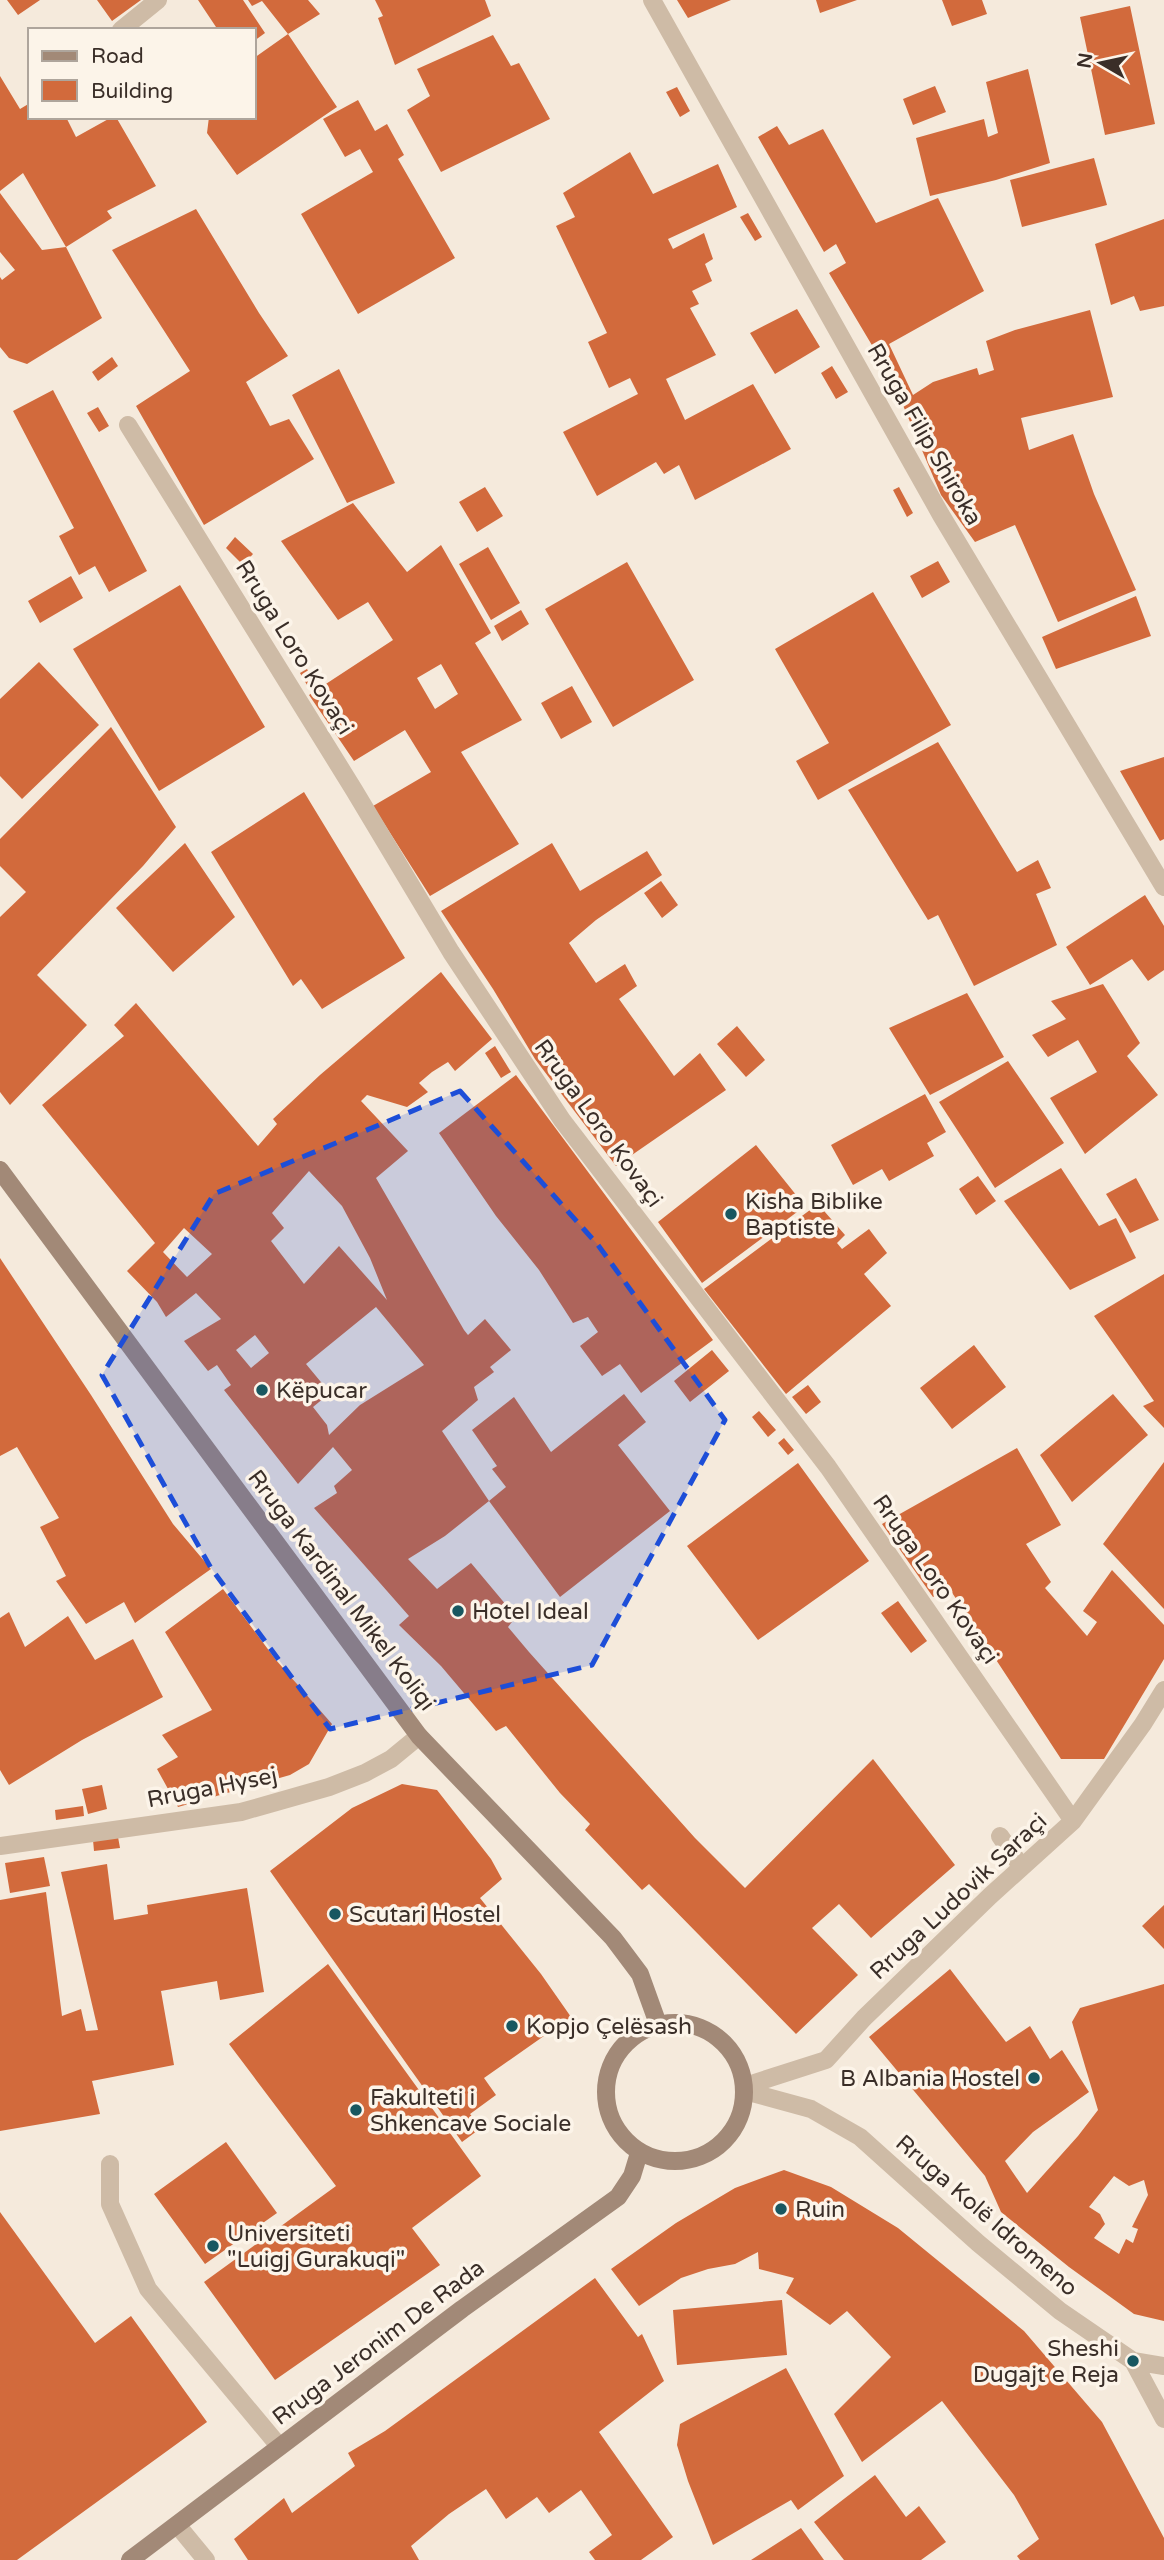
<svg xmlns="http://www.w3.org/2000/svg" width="1164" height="2560" viewBox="0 0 1164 2560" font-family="'Varela Round',sans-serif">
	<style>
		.building { fill: #d26a3c; fill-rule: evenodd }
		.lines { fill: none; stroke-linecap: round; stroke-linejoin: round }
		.lane { stroke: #cebba6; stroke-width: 18 }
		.street { stroke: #cebba6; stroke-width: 18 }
		.secondary { stroke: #a28977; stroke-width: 18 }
		.marked { fill: #1d4ed8; fill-opacity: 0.2; stroke: #1d4ed8; stroke-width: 5; stroke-dasharray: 14 9; stroke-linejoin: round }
		.poi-dot { fill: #185760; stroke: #fcf4e9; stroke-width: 2.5 }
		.labels { text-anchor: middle; stroke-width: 7; stroke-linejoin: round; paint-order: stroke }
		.street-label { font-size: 23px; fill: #3a2e28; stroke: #fcf4e9 }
		.poi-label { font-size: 23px; fill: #3a2e28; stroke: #fcf4e9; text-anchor: start }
	</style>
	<rect width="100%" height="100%" fill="#f5eadc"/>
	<path class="building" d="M7,0h33l-22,15z
		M97,0h44l-29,21z
		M198,0h45l22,33 -11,8v-11h-36z
		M248,0h60l12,14 -32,20 -26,-33 -10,5z
		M375,0h110l6,16 -96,49 -17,-47 5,-2z
		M677,0h54l-43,18z
		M816,0h41l-37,13z
		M942,0h40l5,14 -35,12z
		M1130,6l25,118 -50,11 -25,-118z
		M288,34l49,73 -100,68 -30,-42 2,-16h45v-59z
		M493,35l18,31 8,-3 31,56 -109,53 -34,-62 23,-14 -13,-27z
		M1028,69l22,94 -54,17 -66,16 -14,-58 68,-19 4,18 10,-4 -12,-51z
		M0,76l20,33 10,-6v14h36l10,20 36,-20h4l40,69 -49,25 5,7 -46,29 -43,-74 -23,18z
		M935,86l11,26 -33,13 -10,-26z
		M677,87l13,24 -10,6 -14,-25z
		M358,100l17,31 12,-7 17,31 -6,4 57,99 -97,56 -57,-100 72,-42 -13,-23 -15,8 -22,-38z
		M777,126l12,19 34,-16 53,94 62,-25 46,93 -95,53 24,51 20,-13 44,-14 2,7 15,-5 -8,-29 29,-11 75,-20 23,87 -92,21 8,32 44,-16 21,60 42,96 -78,32 -43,-97 -40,17 -34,-47 -39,-92 -26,-51 -47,-79 17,-10 -10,-19 -12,8 -66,-115z
		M630,152l23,42 65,-30 19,43 -69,32 5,10 31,-16 9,26 -8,5 7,17 -20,10 7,13 -9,4 26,47 -50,24 19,41 68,-36 38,65 -96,51 -16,-35 -15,9 -8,-12 -59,34 -34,-64 75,-38 -8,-16 -21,10 -21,-46 19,-9 -51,-107 19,-9 -12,-24z
		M1094,158l13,47 -85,22 -12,-47z
		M0,193l42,57 24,-3 36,71 -75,46 -18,-6 -9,-11v-70l2,3 13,-10 -15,-18z
		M196,209l63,104 29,43 -42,26 24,44 19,-7 25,40 -110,66 -68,-119 54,-35 -78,-121z
		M748,213l14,24 -7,4 -15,-24z
		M1164,219v87l-24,5 -6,-15 -23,9 -16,-61z
		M797,309l23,38 -45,27 -25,-41z
		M112,357l6,9 -20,15 -6,-9z
		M832,366l16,26 -12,7 -15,-26z
		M339,369l56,114 -48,20 -55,-108z
		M53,390l94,181 -38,21 -14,-26 -16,9 -20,-39 15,-8 -61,-117z
		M98,407l11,19 -10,6 -12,-19z
		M485,487l18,29 -26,16 -18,-30z
		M899,487l14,26 -6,4 -14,-27z
		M353,503l54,69 34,-27 50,88 -16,10 47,77 -61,32 58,92 -89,52 -57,-90 58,-34 -26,-42 -51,31 -45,-66 84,-55 -25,-38 -30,18 -57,-79zM441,664l17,30 -23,15 -18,-31z
		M235,537l18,17 -10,11 -17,-17z
		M488,547l32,56 -29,17 -32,-56z
		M938,561l12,21 -28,16 -12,-22z
		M627,562l67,118 -81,47 -68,-118z
		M71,576l12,22 -43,25 -12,-22z
		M180,585l85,142 -106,64 -86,-142z
		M873,592l78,133 -133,75 -22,-39 33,-18 -54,-94z
		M1136,596l15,40 -95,33 -14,-32z
		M521,610l8,14 -27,17 -8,-15z
		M39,662l60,63 -77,74 -22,-23v-77z
		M307,669l10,16 -7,5 -10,-17z
		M572,686l20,36 -31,17 -20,-36z
		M111,727l65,100 -33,39 -106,109 50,50 -77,80 -10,-13v-175l26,-25 -26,-26v-27z
		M938,742l79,130 21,-12 13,28 -15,6 21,51 -83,41 -36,-71 -10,5 -80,-130z
		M1164,757v82l-4,2 -40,-70z
		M304,792l101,166 -83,51 -21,-30 -8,7 -82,-134z
		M185,843l50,74 -62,55 -57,-64z
		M552,843l28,48 67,-40 15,24 -66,45 -27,23 27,40 29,-19 12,22 -18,13 55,77 26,-23 26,37 -110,76 -81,-107 -42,-70 -52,-78z
		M661,881l17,24 -16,13 -18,-25z
		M1145,895l19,31v44l-16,11 -16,-22 -42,26 -24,-38z
		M441,972l51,67 -37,32 -7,-9 -16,10 -13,11 9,9 -21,15 -40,-12 -6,6 47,50 -32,27 88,152 4,5 17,-16 26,31 -21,17 4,5 -20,15 4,13 -36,31 47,70 -44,35 -37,23 29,30 34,-26 36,43 8,12 -7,9 21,25 166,186 50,50 128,-129 82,106 -84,73 -32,-34 -27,24 46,47 -62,59 -147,-150 -7,6 -57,-60 5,-6 -30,-31 -54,-67 -10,5 -55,-65 -42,-41 10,-9 -95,-108 23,-15 -3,-7 18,-16 -19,-23 -35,37 -74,-94 7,-5 -14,-20 -9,6 -24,-30 37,-22 -25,-26 -30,24 -9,-15 -30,-31 28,-28 -113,-138 82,-69 -10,-11 22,-22 122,143 19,-22 -4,-5 47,-44zM309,1171l33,35 28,52 17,42 -48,-54 -35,38 -33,-43 13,-13 -12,-15zM184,1228l28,26 -25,23 -24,-25zM376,1307l48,58 -64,40 -31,30 -2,-10 -14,-18 17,-14 -24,-29zM255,1335l14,18 -18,15 -15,-18z
		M1103,984l37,59 -13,13 31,39 -73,59 -35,-56 47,-26 -19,-32 -30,17 -16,-22 34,-16 -15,-18z
		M967,993l37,64 -74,38 -41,-67z
		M737,1026l28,34 -19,17 -29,-33z
		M495,1046l16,26 -10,6 -16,-25z
		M1008,1061l56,82 -69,45 -56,-86z
		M516,1075l197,265 -72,53 -21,-29 -18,12 -22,-30 18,-14 -10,-15 -15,6 -34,-53 -43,-54 -57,-83z
		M925,1094l21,38 -19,11 7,13 -45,25 -7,-12 -29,16 -22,-40z
		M756,1145l49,61 -103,77 -44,-61z
		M1061,1168l38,58 17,-8 20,40 -66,32 -66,-89z
		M978,1176l18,25 -20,14 -17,-26z
		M1136,1178l23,42 -29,13 -24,-39z
		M818,1204l27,31 -8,8 5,6 27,-20 18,24 -23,21 27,32 -105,88 -82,-105z
		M0,1258l91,137 82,129 38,45 -76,54 -11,-21 -38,22 -30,-43 10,-5 -26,-49 19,-9 -42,-71 -17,9z
		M1164,1274v154l-21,-22 11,-5 -60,-85z
		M974,1345l32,42 -54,42 -32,-41z
		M712,1350l17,21 -39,31 -16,-21z
		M808,1385l13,17 -15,12 -14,-17z
		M624,1394l22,28 -28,23 52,66 -110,86 -71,-96 17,-14 -14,-18 5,-3 -25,-36 42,-33 37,55z
		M1113,1394l35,41 -76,67 -32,-47z
		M759,1411l17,19 -8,7 -16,-20z
		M784,1438l10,12 -6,5 -10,-12z
		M1017,1448l44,77 -35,19 25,38 -6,6 42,48 10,-14 -14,-11 29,-41 52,55v34l-60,100h-43l-112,-171 -16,9 -51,-73z
		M1164,1462v147l-61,-65z
		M798,1463l71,98 -111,79 -71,-94z
		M223,1589l53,71 56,64 -23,40 -19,11 -112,32 -21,-38 21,-12 -16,-22 50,-25 -47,-78z
		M898,1601l29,40 -16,12 -30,-40z
		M9,1612l16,35 43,-31 27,44 38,-21 30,58 -81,43 -73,45 -9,-15v-152z
		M402,1784l35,6 54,69 11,20 -22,19 61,76 30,43 -87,61 12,17 -26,19 11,14 -19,14 -192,-271 82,-63z
		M102,1785l5,24 -19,5 -6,-25z
		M83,1806l1,10 -28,4 -1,-10z
		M118,1837l2,11 -26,3 -1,-11z
		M44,1857l6,29 -40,7 -5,-30z
		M107,1864l7,56 34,-6 -1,-9 100,-17 17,104 -44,8 -3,-19 -56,10 13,74 -82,16 8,33 -100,17v-231l46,-8 16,124 19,-7 5,22 12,-1 -37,-158z
		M1164,1905v44l-22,-23z
		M328,1964l153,212 -69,52 28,37 -165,115 -71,-98 132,-96 -107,-142z
		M950,1969l56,73 24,-16 20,33 12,-9 27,42 -56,40 -28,29 22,32 51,-57 20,-26 -26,-88 8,-14 84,-24v337l-30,-7 -65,-47 -68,-55 -16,-36 -116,-139zM1114,2176l15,10 15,-6 4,15 -16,32 6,2 -5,14 -7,-4 -7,15 -25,-16 11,-14 -5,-10 -11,-7z
		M226,2142l51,71 -72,51 -51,-70z
		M784,2170l47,17 67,41 126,103 78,91 62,116v22h-144l-3,-4 22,-17 -25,-44 -72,-94 -80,61 -28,-48 57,-57 -44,-46 -17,14 -44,-32 8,-15 -35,-9 -1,-17 -23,12 -27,5 -27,9 -42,28 -28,-37 65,-46 59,-35z
		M0,2212l95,131 36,-27 76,106 -190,138h-17z
		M595,2278l43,59 4,-3 22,47 -65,51 74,105 -32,23h-46l-6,-8 23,-17 -31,-45 -32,23 -12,-16 -31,22 -20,-30 -37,25 -38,32 8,14h-171l-14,-21 50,-41 8,15 63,-47 -7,-13 37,-22z
		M782,2300l5,55 -110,10 -4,-55z
		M786,2368l58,108 -46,34 -7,-10 -78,45 -25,-64 -11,-36 3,-21z
		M875,2475l31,42 13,-11 27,36 -25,18h-77l-30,-38z
		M801,2528l23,32h-73z"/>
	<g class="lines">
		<path class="lane" d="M1000,1836l21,30
			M110,2164v40l38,85 131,157"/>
		<path class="street" d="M652,0l289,515 223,372
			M121,30l37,-30
			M128,425l226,365 97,162 111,168 266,347 245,354
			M0,1846l241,-34 88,-25 36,-14 26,-14 28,-23
			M745,2086l81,-26 38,-42 126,-122 83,-75 70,-97 21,-34
			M745,2091l66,18 49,28 118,106 82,68 73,50 31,58
			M1133,2361l31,5
			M178,2526l28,34"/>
		<path class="secondary" d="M0,1170l419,566 194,202 27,36 18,50
			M606 2092a69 69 0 1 1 138 0a69 69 0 1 1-138 0Z
			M130,2560l332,-251 156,-112 14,-21 7,-23"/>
	</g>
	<path class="marked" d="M460,1091l138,154 127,175 -133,245 -262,64 -119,-161 -109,-193 112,-181z"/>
	<g class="poi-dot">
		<circle cx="731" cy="1214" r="7"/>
		<circle cx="262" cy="1390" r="7"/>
		<circle cx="458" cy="1611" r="7"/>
		<circle cx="335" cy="1914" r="7"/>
		<circle cx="512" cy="2026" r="7"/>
		<circle cx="1034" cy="2078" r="7"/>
		<circle cx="356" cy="2110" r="7"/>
		<circle cx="781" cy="2209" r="7"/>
		<circle cx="213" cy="2246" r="7"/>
		<circle cx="1133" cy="2361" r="7"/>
	</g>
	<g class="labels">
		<g class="street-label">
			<text transform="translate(925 434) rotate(60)" y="8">Rruga Filip Shiroka</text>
			<text transform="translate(295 647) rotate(58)" y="8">Rruga Loro Kovaçi</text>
			<text transform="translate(599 1123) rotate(54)" y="8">Rruga Loro Kovaçi</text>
			<text transform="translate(936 1579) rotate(55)" y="8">Rruga Loro Kovaçi</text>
			<text transform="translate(342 1590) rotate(53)" y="8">Rruga Kardinal Mikel Koliqi</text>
			<text transform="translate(212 1787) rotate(-11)" y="8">Rruga Hysej</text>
			<text transform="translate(958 1896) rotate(-43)" y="8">Rruga Ludovik Saraçi</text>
			<text transform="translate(987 2215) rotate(41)" y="8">Rruga Kolë Idromeno</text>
			<text transform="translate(378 2342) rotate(-37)" y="8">Rruga Jeronim De Rada</text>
		</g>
		<g class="poi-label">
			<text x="745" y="1209">Kisha Biblike<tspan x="745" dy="26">Baptiste</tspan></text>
			<text x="276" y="1398">Këpucar</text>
			<text x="472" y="1619">Hotel Ideal</text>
			<text x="349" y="1922">Scutari Hostel</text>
			<text x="526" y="2034">Kopjo Çelësash</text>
			<text x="1020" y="2086" text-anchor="end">B Albania Hostel</text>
			<text x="370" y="2105">Fakulteti i<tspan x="370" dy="26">Shkencave Sociale</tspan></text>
			<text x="795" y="2217">Ruin</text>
			<text x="227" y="2241">Universiteti<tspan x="227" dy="26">"Luigj Gurakuqi"</tspan></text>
			<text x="1119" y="2356" text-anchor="end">Sheshi<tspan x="1119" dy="26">Dugajt e Reja</tspan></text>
		</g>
	</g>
	<rect x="28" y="28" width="228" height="91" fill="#fcf4e9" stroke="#aea59c" stroke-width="2"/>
	<rect x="42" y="51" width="35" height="10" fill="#a28977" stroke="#aea59c" stroke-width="2"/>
	<text x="91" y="63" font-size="21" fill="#3a2e28">Road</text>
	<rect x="42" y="80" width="35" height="21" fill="#d26a3c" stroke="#aea59c" stroke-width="2"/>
	<text x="91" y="98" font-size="21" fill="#3a2e28">Building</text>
	<g transform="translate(1101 63) rotate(279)" stroke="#fcf4e9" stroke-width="5" paint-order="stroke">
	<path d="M0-5L12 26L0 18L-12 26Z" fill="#3a2e28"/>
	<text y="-10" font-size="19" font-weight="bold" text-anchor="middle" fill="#3a2e28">N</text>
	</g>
</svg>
